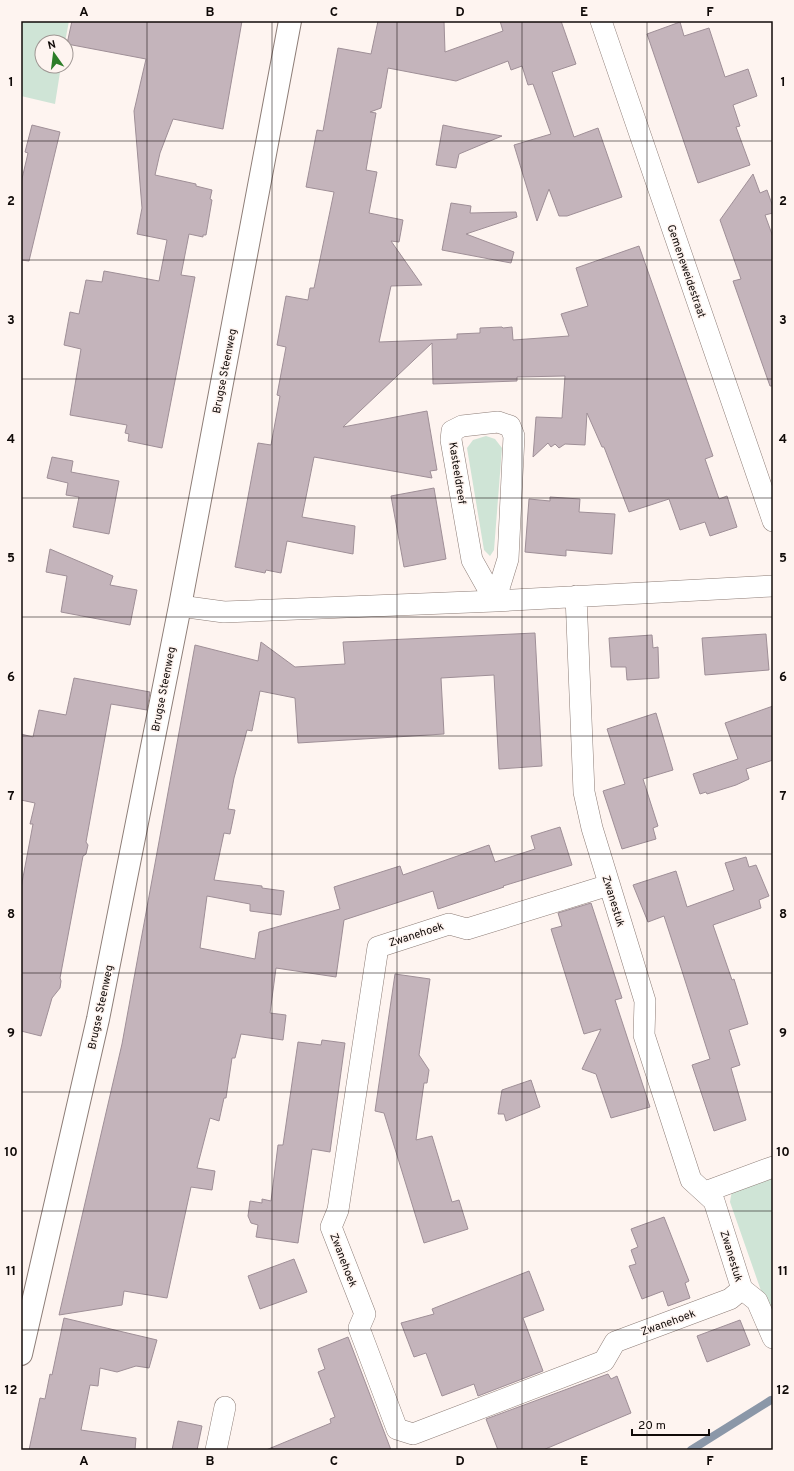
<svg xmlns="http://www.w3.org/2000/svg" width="794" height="1471" viewBox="0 0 794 1471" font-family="Overpass,sans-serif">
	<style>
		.green { fill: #cfe4d6 }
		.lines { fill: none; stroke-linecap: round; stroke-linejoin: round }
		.stream { stroke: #8b97a8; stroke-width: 8 }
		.building { fill: #c4b4bb; stroke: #9f8f97 }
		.street-casing { stroke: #8d7d77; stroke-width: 22 }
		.secondary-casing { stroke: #8d7d77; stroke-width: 24 }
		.street { stroke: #fff; stroke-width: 21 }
		.secondary { stroke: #fff; stroke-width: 22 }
		.grid { fill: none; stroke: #100a08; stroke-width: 1; stroke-opacity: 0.55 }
		.labels { text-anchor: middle; stroke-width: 3; stroke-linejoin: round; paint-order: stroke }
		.street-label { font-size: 11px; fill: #100a08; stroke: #fef4f0 }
		.neatline { fill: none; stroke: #100a08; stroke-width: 1.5 }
		.grid-label { font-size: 13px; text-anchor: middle; font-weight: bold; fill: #100a08 }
	</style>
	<rect width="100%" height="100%" fill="#fef4f0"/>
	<path class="green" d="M21,21h48l-4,21h-23v24h19l-6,38 -34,-8z
		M486,436l9,3 7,9 -8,102 -4,6 -6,-6 -17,-102 6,-8z
		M773,1177v148l-43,-123 2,-12z"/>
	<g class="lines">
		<path class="stream" d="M691,1450l80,-50"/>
	</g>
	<path class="building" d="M72,21h170l-19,108 -50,-10 -13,34 -5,22 41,9v2l16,4 -2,9 2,1 -6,35h-3v2l-14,-3 -8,41 14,2 -33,171 -34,-7 1,-7 -4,-1 2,-8 -57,-10 11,-66 -17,-4 6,-33 9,2 7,-34 16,2 2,-11 55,10 8,-41 -30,-6 5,-26 -8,-97 12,-52 -79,-15z
		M378,21h66l1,31 58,-21 -3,-10h61l15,43 -24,8 22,65 24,-9 24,69 -55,19h-8l-10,-27 -12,32 -23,-76 37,-11 -18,-50 -5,1 -6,-19 -11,4 -3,-9 -52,20 -68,-13 -7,40 -11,4 6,1 -10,57 11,2 -8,41 34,7 -4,22 -8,-1 31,44 -31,1 -12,56 78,-3v-5l23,-1v-5l22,-1 1,1 9,-1 1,13 56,-4 -8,-22 27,-8 -12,-38 63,-22 74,210 -8,3 14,40 8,-3 10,31 -27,9 -5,-14 -25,8 -11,-31 -40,13 -25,-65h-2l-15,-34 -2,32 -20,-1 -6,4 -4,-4 -4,3 -3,-4 -15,14 3,-40 26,1 3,-42 -48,1v4l-84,3 -1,-41 -89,84 84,-16 10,59 -7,1 2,7 -118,-21 -12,60 53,9 -2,28 -66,-13 -6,32 -15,-3 -1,3 -30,-6 23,-124 13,2 9,-49 -3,-1 9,-48 -9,-2 9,-49 22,4 2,-12h4l20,-96 -28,-5 11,-57 6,1 15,-83 33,6z
		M680,22l4,14 25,-8 16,49 23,-8 9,27 -24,9 7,21 -4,1 14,38 -52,18 -51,-149z
		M32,125l28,7 -31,129 -8,-1v-77l7,-30 -3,-1z
		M443,125l14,3 45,8 -43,18 -3,14 -20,-3z
		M753,174l7,19 7,-3 6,17v6l-8,2 8,22v149h-3l-37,-105 8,-2 -21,-59z
		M451,203l20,3 -1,7 46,-1 1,5 -51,17 48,18 -3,11 -69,-13z
		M52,457l21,4 -2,11 48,9 -10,53 -36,-7 6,-30 -13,-2 2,-12 -21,-5z
		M434,488l12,71 -42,8 -13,-71z
		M550,497l30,2 -1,13 36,2 -3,40 -46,-4v6l-41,-4 4,-53 21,2z
		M50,549l63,27 -3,9 27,5 -7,35 -69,-13 6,-36 -21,-4z
		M535,633l7,133 -43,3 -5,-94 -53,3 3,56 -146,9 -3,-45 -35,-7 -8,40 -5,-1 -13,48 -6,31 7,1 -5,24 -6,-1 -10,47 48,6v2l22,3 -3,24 -31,-4v-7l-43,-8 -7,52 55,11 4,-27 81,-23 -6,-22 66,-21 3,9 86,-30 6,17 40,-13 -4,-13 29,-9 12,38 -69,21 1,1 -66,22 -5,-18 -89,29 -8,57 -60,-9 -6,45 16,2 -3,25 -42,-6 -6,24h-3l-6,40h-2l-5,23 -9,-3 -13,50 18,3 -3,19 -21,-3 -24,111 -43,-7 -2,14 -63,10 63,-271 73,-399 63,16 3,-19 34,25 50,-3 -2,-22z
		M766,634l3,36 -64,5 -3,-37z
		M652,635l1,13 5,-1 1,31 -32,2 -1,-13h-15l-2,-29z
		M74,678l76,14 -3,18 -36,-6 -25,138 2,3 -2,9 -3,2 -23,122 1,3 -1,7 -8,10 -11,38 -20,-5v-143l12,-64h-3l5,-21 -14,-3v-66l12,3 6,-27 27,5z
		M773,706v54l-27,9 3,10 -13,6 -29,9 -1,-2 -6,2 -7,-20 45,-15 -13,-36z
		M656,713l17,57 -30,9 15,47 -5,2 3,11 -34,10 -19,-58 22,-7 -18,-55z
		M746,857l3,10 7,-2 13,31 -10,4 2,8 -48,17 19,55 2,-1 14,45 -19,6 11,35 -9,3 15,52 -32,11 -22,-66 18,-6 -28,-88 -18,-55 -16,6 -15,-37 43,-14 11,36 47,-17 -9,-27z
		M591,903l31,95 -7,2 35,107 -39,11 -15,-44 -14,-5 19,-40 -17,5 -33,-105 11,-3 -4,-13z
		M395,974l35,5 -11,76 10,15 -2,13h-3l-8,57 16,-4 20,66 7,-2 9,29 -44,14 -40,-130 -9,-2z
		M322,1040l23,3 -15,109 -18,-3 -14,94 -42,-6 2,-12 -7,-2 -3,-7 2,-15 12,2v-4l9,2 7,-56h5l15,-103 23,3z
		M531,1080l9,27 -34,14 -2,-7h-6l4,-24z
		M664,1217l25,64 -4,2 5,15 -22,8 -5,-15 -21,8 -13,-33 7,-2 -5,-14 7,-3 -7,-18z
		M294,1259l13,33 -47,17 -12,-33z
		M529,1271l15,39 -21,8 20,53 -65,25 -4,-12 -32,12 -16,-43 -12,4 -13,-34 33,-9 -2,-5z
		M64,1318l93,22 -8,28 -13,-2 -19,6 -17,-4 -2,18 -8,-1 -9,45 55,8 -1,12h-106l11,-52 5,1 5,-25 2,1z
		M740,1320l10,25 -43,17 -10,-26z
		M348,1337l43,113h-125l65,-27 -1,-4 5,-2 -17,-45 7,-3 -7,-20z
		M608,1374l3,5 6,-3 14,37 -88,37h-45l-12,-31z
		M178,1421l24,5 -5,24h-25z"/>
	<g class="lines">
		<g class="street-casing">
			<path id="street" d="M601,21l172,500
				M498,422l12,4 4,10 -6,123 -13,42 -23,-41 -21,-120 1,-9 10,-5z
				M576,596l8,196 8,36 53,173 -1,34 47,145 23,21 28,88 15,12 16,37
				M180,606l44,6 271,-11 278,-15
				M609,885l-142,44 -18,-5 -71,23 -40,263 -7,17 34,87 -6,14 38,101 16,5 191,-73 11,-19 115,-43 12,-10
				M705,1192l68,-25
				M216,1450l9,-43"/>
		</g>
		<g class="secondary-casing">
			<path id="secondary" d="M21,1354l77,-335 82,-413 110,-585"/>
		</g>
		<use href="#street" class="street"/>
		<use href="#secondary" class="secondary"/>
	</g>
	<path class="grid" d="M147,21v1429M272,21v1429M397,21v1429M522,21v1429M647,21v1429M21,141h752M21,260h752M21,379h752M21,498h752M21,617h752M21,736h752M21,854h752M21,973h752M21,1092h752M21,1211h752M21,1330h752"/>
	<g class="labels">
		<g class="street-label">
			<text transform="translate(687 271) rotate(71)" y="4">Gemeneweidestraat</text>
			<text transform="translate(224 371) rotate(-79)" y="4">Brugse Steenweg</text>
			<text transform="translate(458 473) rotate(81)" y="4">Kasteeldreef</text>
			<text transform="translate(163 689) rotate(-79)" y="4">Brugse Steenweg</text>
			<text transform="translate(614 901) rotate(73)" y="4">Zwanestuk</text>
			<text transform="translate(416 934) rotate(-18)" y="4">Zwanehoek</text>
			<text transform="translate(100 1007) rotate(-78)" y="4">Brugse Steenweg</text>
			<text transform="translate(732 1256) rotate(73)" y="4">Zwanestuk</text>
			<text transform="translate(344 1260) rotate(69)" y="4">Zwanehoek</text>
			<text transform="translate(668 1322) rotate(-20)" y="4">Zwanehoek</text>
		</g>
	</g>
	<rect width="794" height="1471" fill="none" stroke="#fef4f0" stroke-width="44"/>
	<g transform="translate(54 54) rotate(346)"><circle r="19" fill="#fef4f0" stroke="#9f9693"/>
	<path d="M0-3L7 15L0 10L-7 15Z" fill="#2c7d28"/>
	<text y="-6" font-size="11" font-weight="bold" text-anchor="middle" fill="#100a08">N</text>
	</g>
	<path d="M632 1429v6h77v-6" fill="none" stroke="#100a08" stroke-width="2"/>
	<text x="638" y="1429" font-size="12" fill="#100a08" stroke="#fef4f0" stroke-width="3" paint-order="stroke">20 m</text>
	<rect x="22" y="22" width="750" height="1427" class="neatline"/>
	<g class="grid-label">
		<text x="84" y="16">A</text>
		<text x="210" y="16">B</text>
		<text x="334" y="16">C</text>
		<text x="460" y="16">D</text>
		<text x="584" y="16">E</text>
		<text x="710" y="16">F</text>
		<text x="11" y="86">1</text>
		<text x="783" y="86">1</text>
		<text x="11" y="205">2</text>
		<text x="783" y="205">2</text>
		<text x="11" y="324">3</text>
		<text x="783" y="324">3</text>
		<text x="11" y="443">4</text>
		<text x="783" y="443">4</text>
		<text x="11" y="562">5</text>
		<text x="783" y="562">5</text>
		<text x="11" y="681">6</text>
		<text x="783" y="681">6</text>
		<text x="11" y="800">7</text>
		<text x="783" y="800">7</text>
		<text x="11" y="918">8</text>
		<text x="783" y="918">8</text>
		<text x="11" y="1037">9</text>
		<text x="783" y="1037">9</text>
		<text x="11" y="1156">10</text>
		<text x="783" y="1156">10</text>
		<text x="11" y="1275">11</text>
		<text x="783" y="1275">11</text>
		<text x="11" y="1394">12</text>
		<text x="783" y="1394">12</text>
		<text x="84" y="1465">A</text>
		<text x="210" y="1465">B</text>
		<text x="334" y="1465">C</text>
		<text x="460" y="1465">D</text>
		<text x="584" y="1465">E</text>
		<text x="710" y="1465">F</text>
	</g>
</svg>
